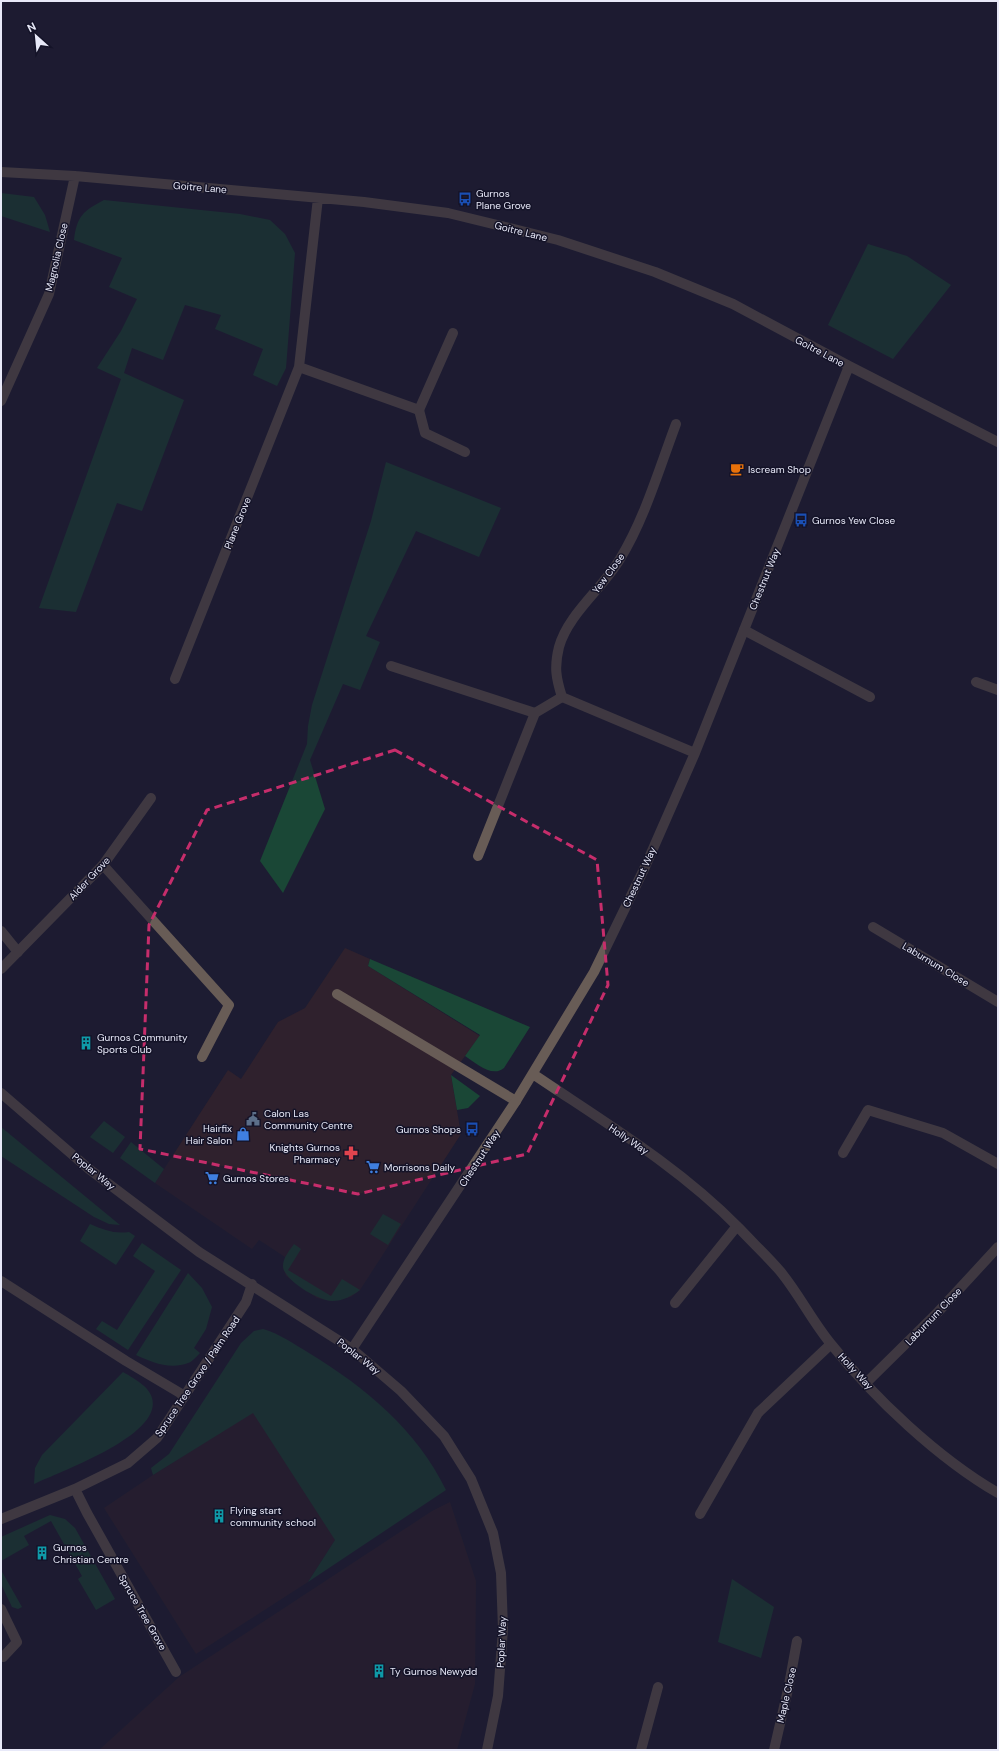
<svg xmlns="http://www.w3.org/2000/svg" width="999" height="1751" viewBox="0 0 999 1751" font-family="'DM Sans',sans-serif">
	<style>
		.commercial { fill: #2f212d }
		.green { fill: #1a4736 }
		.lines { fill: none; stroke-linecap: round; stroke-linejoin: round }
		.lane { stroke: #685c56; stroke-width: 10 }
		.street { stroke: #685c56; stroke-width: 10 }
		.marked { fill: none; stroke: #c62d6b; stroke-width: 3; stroke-dasharray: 8 5; stroke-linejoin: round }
		.labels { text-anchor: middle; stroke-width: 3; stroke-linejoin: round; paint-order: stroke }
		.street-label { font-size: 10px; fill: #e8e9f8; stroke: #141328 }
		.poi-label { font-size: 10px; fill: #e8e9f8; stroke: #141328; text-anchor: start }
	</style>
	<rect width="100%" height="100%" fill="#1d1c32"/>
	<path class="commercial" d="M345,948l25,11 -2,7 112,70 -29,39 10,59 -101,156 -9,7 -20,4 -14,-3 -31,-22 -3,-9 2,-10 -26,-17 -7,9 -97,-66 73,-113 13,9 37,-57 27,-14z
		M312,1375l23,165 -27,42 -112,72 -92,-146 49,-33z
		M450,1502l26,79 -1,103 -18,66h-358l80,-73 253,-166z"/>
	<path class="green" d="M1,193l33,4 11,18 5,17 -49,-16z
		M104,200l136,14 30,6 15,14 10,19 -9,115 -9,18 -24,-11 10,-26 -48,-20 6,-14 -36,-10 -22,55 -31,-12 -8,25 60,27 -42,111 -25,-8 -41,109 -37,-4 82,-229 -24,-11 24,-37 16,-32 -28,-12 13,-29 -48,-18c3,-24 9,-29 30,-40z
		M868,244l39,12 44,29 -58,74 -65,-34z
		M386,462l115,46 -22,49 -63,-26 -50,105 14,6 -20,48 -17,-6 -33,76 15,49 -42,84 -23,-32 47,-117 1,-18 4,-21 59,-184z
		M370,959l160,68 -26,41c-12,10 -28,-5 -39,-12l15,-21 -112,-69z
		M451,1075l29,21 -12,12 -11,2z
		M104,1121l21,16 -12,16 -23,-16z
		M1,1127l119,98 -11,-1 -15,-7 -93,-61z
		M131,1142l33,27 -9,14 -35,-25z
		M383,1214l18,10 -13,21 -18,-11z
		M90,1224c14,6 24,10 39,8l6,4 -19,29 -36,-24z
		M142,1243l39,27 -53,80 -32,-21 6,-8 15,9 38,-59 -22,-15z
		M294,1244l7,5 -13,21 43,26 11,-17 18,11c-8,6 -17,11 -28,11 -13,0 -49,-21 -49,-35 0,-8 6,-15 11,-22z
		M188,1273l14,15 10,19 -6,22 -12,19 6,5c-3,3 -8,9 -12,10 -18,7 -37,-1 -52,-8z
		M263,1329c17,5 31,15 46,24 56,34 108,77 137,137l-138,92 27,-42 -82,-127 -100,62 -2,-7 18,-14 72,-111 13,-12z
		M123,1372c10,6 26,14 29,26 11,37 -91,73 -118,86l1,-16 7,-13z
		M50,1515l15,4 10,9 40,71 -19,11 -18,-31 4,-3 -31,-55 -27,15 5,9 -28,16v-24z
		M1,1570l21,37 -4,2 -6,-2 -11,-23z
		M732,1579l42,28 -13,51 -43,-16z"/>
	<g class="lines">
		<path class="lane" d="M419,410l6,23 40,19
			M744,630l126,67
			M391,666l144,47
			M103,865l126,140 -27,52
			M1,931l17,21
			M337,994l179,107
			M843,1153l25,-43 75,23 55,31
			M1,1281l125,80 59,35
			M1,1609l16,33 -14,15
			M641,1750l17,-63"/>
		<path class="street" d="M1,172l74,4 289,26 84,11 110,27 97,32 78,32 116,62 149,76
			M299,367l120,43 34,-77
			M1,401l48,-107 26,-118
			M175,679l124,-312 19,-169
			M976,682l22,8
			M562,697l133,56
			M478,856l57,-143 27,-16c-6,-19 -8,-30 -3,-50 9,-33 44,-59 61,-88 25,-41 39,-90 56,-135
			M873,927l125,75
			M1,969l102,-104 48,-67
			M533,1074c71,48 145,92 206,154 13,14 28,28 41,43 19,23 32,50 51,73 43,54 108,115 167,149
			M1,1093l88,76 110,83 153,97 49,42 43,45 27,43 22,54 8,40 2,56 -5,67 -11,54
			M675,1303l62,-77
			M352,1349l164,-248 78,-129 51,-105 50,-114 154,-387
			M866,1383l72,-71 60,-65
			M75,1489l12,24 89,159
			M700,1514l58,-101 73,-69
			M1,1519l74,-30 53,-26 29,-25 89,-136 6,-18
			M774,1750l15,-65 8,-44"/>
	</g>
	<path d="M0 0H999V1751H0ZM395,750l202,110 11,125 -81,169 -169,40 -218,-45 9,-224 58,-115z" fill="#1d1c32" fill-opacity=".55" fill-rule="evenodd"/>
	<path class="marked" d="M395,750l202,110 11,125 -81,169 -169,40 -218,-45 9,-224 58,-115z"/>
	<defs>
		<g id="bus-bare" transform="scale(1.08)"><path d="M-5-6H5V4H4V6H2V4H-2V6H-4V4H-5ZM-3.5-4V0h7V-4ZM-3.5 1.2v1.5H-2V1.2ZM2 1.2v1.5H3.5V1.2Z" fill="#1a4fb4" stroke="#141328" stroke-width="2.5" paint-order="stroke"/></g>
		<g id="cafe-bare" transform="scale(1.08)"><path d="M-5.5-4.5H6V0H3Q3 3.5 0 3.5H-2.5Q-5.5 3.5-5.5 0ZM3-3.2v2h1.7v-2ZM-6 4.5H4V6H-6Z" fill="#e8710a" stroke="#141328" stroke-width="2.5" paint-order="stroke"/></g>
		<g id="building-bare" transform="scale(1.08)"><path d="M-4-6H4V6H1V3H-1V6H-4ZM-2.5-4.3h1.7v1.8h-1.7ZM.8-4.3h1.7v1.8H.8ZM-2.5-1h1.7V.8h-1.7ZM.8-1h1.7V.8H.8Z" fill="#0f9aa8" stroke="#141328" stroke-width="2.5" paint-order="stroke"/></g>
		<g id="civic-bare" transform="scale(1.08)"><path d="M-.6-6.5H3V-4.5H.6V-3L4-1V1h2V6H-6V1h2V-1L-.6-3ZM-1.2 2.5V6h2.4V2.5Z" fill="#5c6f8a" stroke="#141328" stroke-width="2.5" paint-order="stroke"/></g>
		<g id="shop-bare" transform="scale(1.08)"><path d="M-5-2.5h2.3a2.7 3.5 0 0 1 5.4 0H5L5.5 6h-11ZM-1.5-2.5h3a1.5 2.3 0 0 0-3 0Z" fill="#3f7fe0" stroke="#141328" stroke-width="2.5" paint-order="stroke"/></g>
		<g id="pharmacy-bare" transform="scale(1.08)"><path d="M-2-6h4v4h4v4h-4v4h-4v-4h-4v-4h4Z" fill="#e0444e" stroke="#141328" stroke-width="2.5" paint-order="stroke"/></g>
		<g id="supermarket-bare" transform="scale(1.08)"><path d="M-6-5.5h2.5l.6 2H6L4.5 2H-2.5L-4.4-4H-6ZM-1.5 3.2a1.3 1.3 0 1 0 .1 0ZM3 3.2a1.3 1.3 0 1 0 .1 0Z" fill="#3f7fe0" stroke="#141328" stroke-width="2.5" paint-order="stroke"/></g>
	</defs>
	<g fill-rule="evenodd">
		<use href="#bus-bare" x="465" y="199"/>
		<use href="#cafe-bare" x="737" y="469"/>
		<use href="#bus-bare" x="801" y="520"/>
		<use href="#building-bare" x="86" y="1043"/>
		<use href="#civic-bare" x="253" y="1119"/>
		<use href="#bus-bare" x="472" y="1129"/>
		<use href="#shop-bare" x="243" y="1134"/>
		<use href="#pharmacy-bare" x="351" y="1153"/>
		<use href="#supermarket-bare" x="373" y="1167"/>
		<use href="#supermarket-bare" x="212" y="1178"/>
		<use href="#building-bare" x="219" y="1516"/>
		<use href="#building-bare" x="42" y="1553"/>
		<use href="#building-bare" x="379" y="1671"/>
	</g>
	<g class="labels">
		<g class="street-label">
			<text transform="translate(200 187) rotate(5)" y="4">Goitre Lane</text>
			<text transform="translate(521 231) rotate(14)" y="4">Goitre Lane</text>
			<text transform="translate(56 257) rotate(-77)" y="4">Magnolia Close</text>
			<text transform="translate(820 351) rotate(28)" y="4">Goitre Lane</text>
			<text transform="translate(237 523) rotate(-68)" y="4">Plane Grove</text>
			<text transform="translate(608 573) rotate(-54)" y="4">Yew Close</text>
			<text transform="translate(764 579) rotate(-68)" y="4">Chestnut Way</text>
			<text transform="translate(639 877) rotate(-65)" y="4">Chestnut Way</text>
			<text transform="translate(89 878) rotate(-47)" y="4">Alder Grove</text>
			<text transform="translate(936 964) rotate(31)" y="4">Laburnum Close</text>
			<text transform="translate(629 1139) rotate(34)" y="4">Holly Way</text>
			<text transform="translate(479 1158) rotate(-57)" y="4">Chestnut Way</text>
			<text transform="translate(94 1171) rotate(39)" y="4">Poplar Way</text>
			<text transform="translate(933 1316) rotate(-46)" y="4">Laburnum Close</text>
			<text transform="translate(359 1356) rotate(38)" y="4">Poplar Way</text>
			<text transform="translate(856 1371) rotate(47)" y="4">Holly Way</text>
			<text transform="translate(197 1376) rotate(-56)" y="4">Spruce Tree Grove / Palm Road</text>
			<text transform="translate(143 1612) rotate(60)" y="4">Spruce Tree Grove</text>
			<text transform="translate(501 1642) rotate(-87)" y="4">Poplar Way</text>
			<text transform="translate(786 1695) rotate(-77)" y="4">Maple Close</text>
		</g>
		<g class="poi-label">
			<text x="476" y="197">Gurnos<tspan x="476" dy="12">Plane Grove</tspan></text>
			<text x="748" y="473">Iscream Shop</text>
			<text x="812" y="524">Gurnos Yew Close</text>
			<text x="97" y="1041">Gurnos Community<tspan x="97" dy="12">Sports Club</tspan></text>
			<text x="264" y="1117">Calon Las<tspan x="264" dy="12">Community Centre</tspan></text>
			<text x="232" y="1132" text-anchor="end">Hairfix<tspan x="232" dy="12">Hair Salon</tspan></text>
			<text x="461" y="1133" text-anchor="end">Gurnos Shops</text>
			<text x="340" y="1151" text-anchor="end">Knights Gurnos<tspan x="340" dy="12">Pharmacy</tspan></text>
			<text x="384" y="1171">Morrisons Daily</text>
			<text x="223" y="1182">Gurnos Stores</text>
			<text x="230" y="1514">Flying start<tspan x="230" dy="12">community school</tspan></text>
			<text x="53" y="1551">Gurnos<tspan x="53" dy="12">Christian Centre</tspan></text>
			<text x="390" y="1675">Ty Gurnos Newydd</text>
		</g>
	</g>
	<rect width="999" height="1751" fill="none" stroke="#e8e9f8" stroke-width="4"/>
	<g transform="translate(36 36) rotate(333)" stroke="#141328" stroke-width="3" paint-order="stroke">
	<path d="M0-3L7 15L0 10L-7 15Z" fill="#e8e9f8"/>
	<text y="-6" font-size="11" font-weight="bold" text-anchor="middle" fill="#e8e9f8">N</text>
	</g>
</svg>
